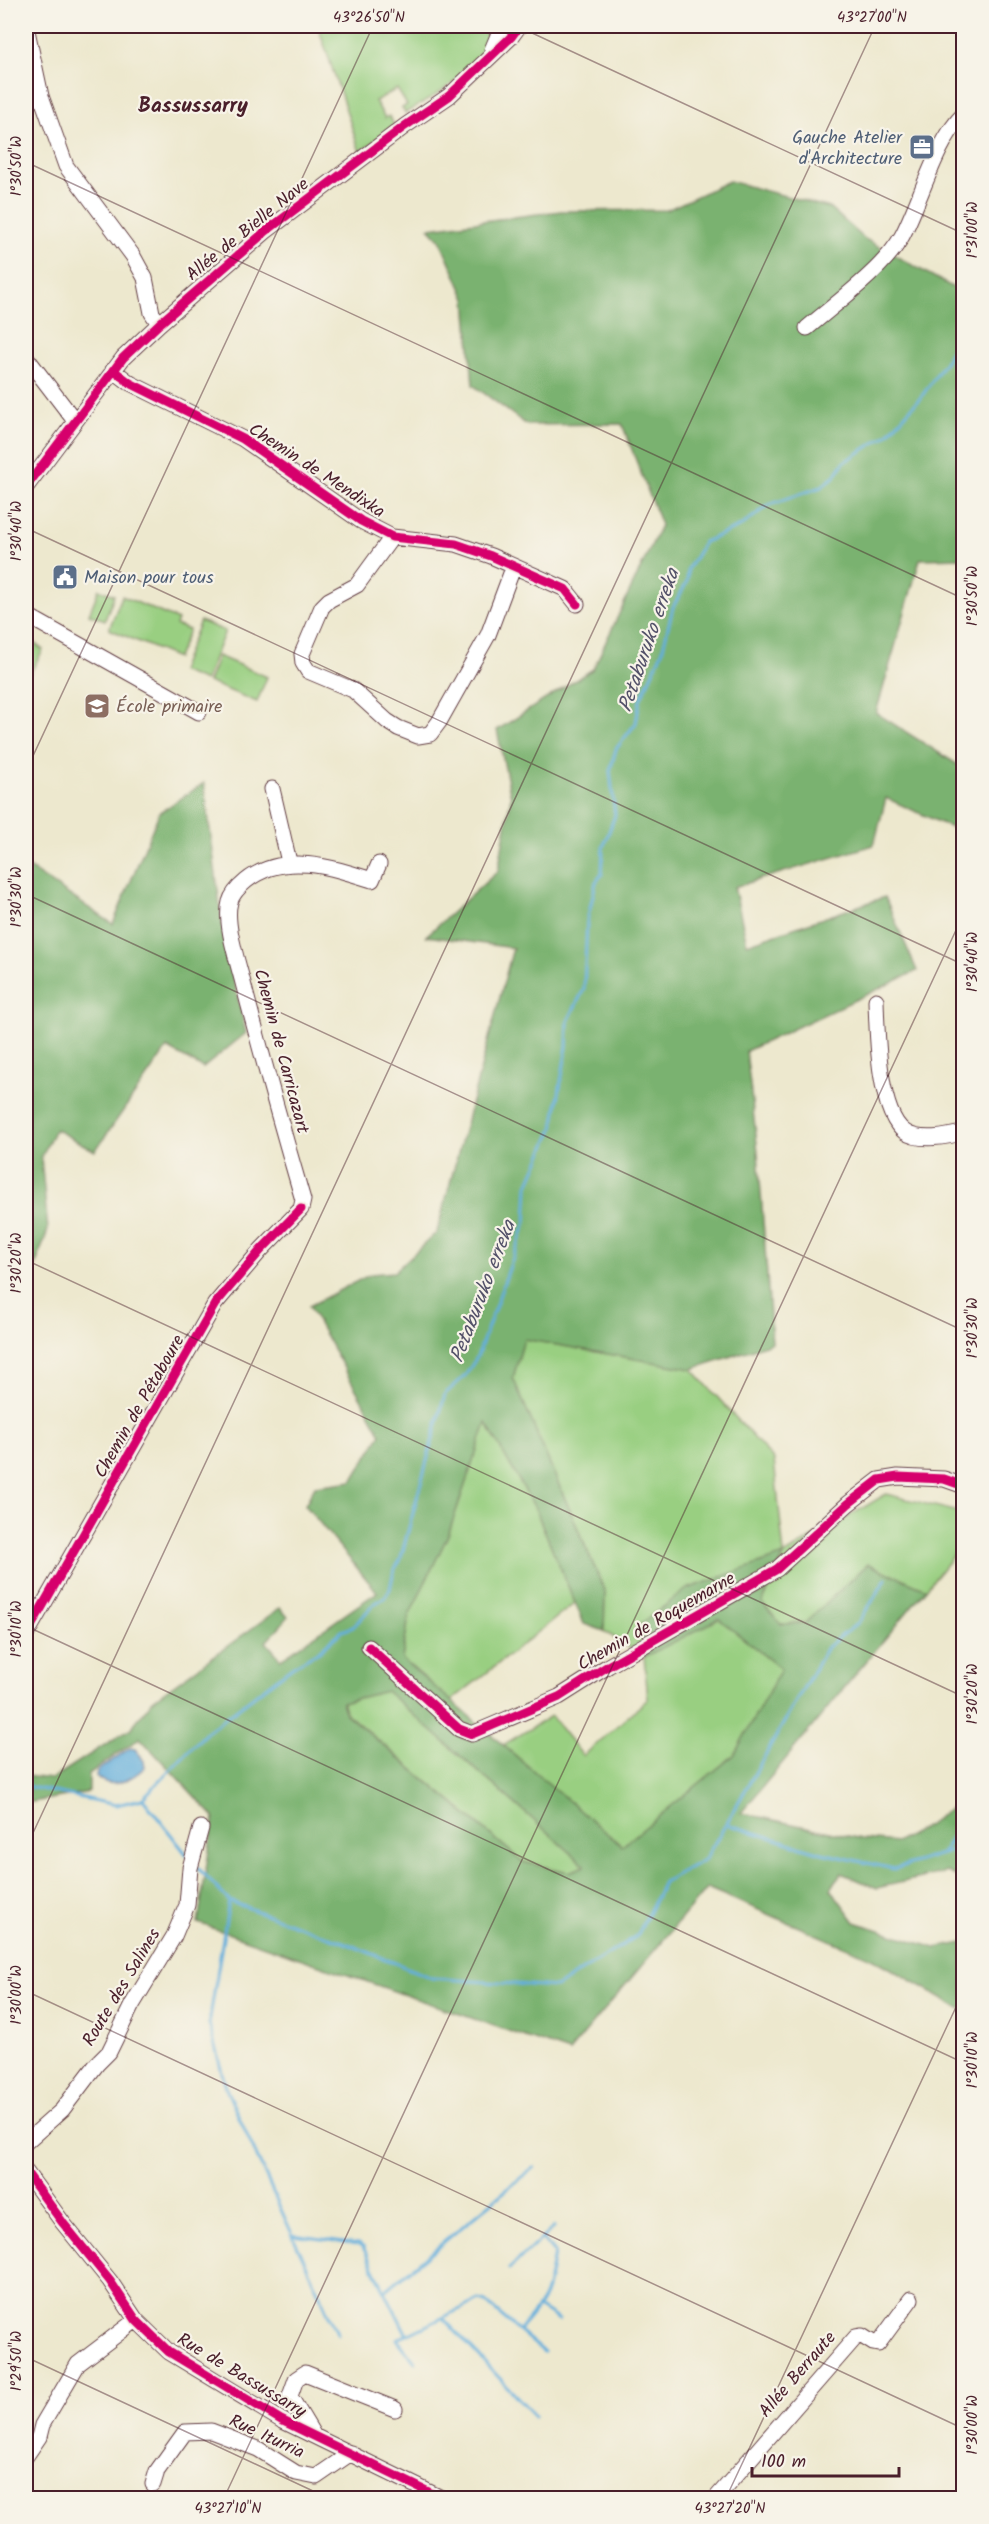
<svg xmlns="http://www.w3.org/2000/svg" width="989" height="2524" viewBox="0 0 989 2524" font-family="Kalam,sans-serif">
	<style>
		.green { fill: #99cf81; stroke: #727756; stroke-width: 1.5 }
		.forest { fill: #7ab26f; stroke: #62684d; stroke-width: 1.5; fill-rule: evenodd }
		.water { fill: #63afdc; stroke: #566784; stroke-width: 1.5 }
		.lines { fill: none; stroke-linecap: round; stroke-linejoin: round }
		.stream { stroke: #63afdc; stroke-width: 3 }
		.minor-casing { stroke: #623d43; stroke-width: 17 }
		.minor { stroke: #fff; stroke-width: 15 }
		.cycleway-casing { stroke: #f7f3e8; stroke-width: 13 }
		.cycleway { stroke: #d6006c; stroke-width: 9 }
		.ticks { fill: none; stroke: #4a1f2b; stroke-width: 1.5; stroke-opacity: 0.45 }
		.labels { text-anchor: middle; stroke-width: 4.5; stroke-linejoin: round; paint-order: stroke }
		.service-label { font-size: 18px; fill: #4e5e75; stroke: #f7f3e8; text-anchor: end }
		.street-label { font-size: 18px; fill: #4a1f2b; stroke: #f7f3e8 }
		.education-label { font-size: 18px; fill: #785e54; stroke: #f7f3e8; text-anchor: start }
		.water-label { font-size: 20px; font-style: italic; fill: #535169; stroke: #f7f3e8 }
		.quarter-label { font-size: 21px; font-weight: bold; fill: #4a1f2b; stroke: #f7f3e8 }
		.neatline { fill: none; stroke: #4a1f2b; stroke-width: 2 }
		.ticks-label { font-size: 15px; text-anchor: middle; fill: #4a1f2b }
	</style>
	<rect width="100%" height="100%" fill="#f7f3e8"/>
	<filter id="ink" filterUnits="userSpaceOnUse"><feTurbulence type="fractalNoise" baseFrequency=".0167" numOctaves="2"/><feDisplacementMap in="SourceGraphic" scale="12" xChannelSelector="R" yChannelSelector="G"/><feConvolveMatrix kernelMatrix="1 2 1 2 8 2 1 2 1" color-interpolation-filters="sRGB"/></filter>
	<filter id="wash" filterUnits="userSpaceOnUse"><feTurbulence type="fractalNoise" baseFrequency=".008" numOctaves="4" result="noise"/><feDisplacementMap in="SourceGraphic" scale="24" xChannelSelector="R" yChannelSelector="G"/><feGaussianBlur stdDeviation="1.35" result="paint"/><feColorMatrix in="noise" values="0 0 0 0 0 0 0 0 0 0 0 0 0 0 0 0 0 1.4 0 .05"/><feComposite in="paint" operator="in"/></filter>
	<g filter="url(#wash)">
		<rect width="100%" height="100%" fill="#ede8ce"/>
		<path class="green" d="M318,26h160l12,13c-1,26 -63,62 -85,74l-3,-5 5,-3 -10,-16 -22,12 10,17 4,-2 6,10 -35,26z
			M99,589l15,6 -9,25 -16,-6z
			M122,596l56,24 -2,5 13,5 -12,28 -68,-29z
			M200,621l25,10 -20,50 -25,-10z
			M26,637l17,13 -17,31z
			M218,656l49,21 -10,25 -49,-20z
			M524,1339l168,30 82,91 10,95 102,-61 77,19v30l-37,46 -58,-25 -63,59 -24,1 -19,-20 22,-48 -140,101 75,-39 62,51 -47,86 -112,92 -119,-102 48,-29 32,40 65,-57 -4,-42 -40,-26 1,-39 -92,-214z
			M486,1423l49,85 40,95 -124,98 -49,-42 7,-43 39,-81z
			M386,1691l200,175 -17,6 -46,-10 -177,-149 -4,-11z"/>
		<path class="forest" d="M729,181l101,27 35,31 98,54v265l-43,1 -44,154 87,55v65l-77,-35 -12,47 -140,42 13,57 138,-47 32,74 -171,80 12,101 14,191 -80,26 -168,-30 -11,39 92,214 -1,39 -20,-7 -49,-116 -49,-85 -38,112 -39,81 -7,43 220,187 112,-91 47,-86 -62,-50 -75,38 -6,-31 49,-37 97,-34 -22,48 19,21 24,-1 63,-59 58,25 -185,224 121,26 36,3 29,-16 28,-22 8,5v70l-16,-7 -70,16 -36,-15 -10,16 24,33 80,26 28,-5v67l-89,-51 -167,-71 -138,164 -371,-129 16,-106 -74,-79 -51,36v18l-63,11v-27l26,3 79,-51 22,-28 127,-92 8,9 -22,25 15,17 96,-67 -72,-87 10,-19 37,-5 29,-47 -72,-128 62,-32 23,-2 43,-40 76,-284 -87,-12 72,-65 13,-74 -14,-67 96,-61 68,-144 -39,-101 -95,1 -54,-40 -7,-86 -26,-59 -11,-12 132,-17 106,-1zM386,1691l199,174v1l-16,6 -46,-10 -177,-148 -4,-12z
			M204,783l20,154 22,96 -43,35 -36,-20 -72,103 -40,-22 -14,29 7,72 -22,62v-426l87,58 46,-111z"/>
		<path class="water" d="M130,1748l5,1 9,12 1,6c-13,12 -34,25 -49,9l1,-5z"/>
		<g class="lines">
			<path class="stream" d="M26,1786l90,19 26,-6 65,-67 85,-65 27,-16 23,-20 11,-4 21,-23 10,-6 6,-9 4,-19 6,-9 45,-167 20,-18 12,-19 49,-135 2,-37 25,-56 14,-83 1,-25 16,-32 3,-68 9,-39 6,-8 1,-26 12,-33 -5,-44 6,-22 20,-26 4,-23 22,-48 11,-45 14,-25 1,-13 16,-27 37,-16 28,-21 52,-18 14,-11 9,-14 43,-27 35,-39 25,-37 9,-17 8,-28
				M143,1799l44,56
				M726,1824l101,-177 31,-24 28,-44
				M943,1852l21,-34
				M197,1867l32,34 114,41 89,36 124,9 81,-51 27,-54 41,-23 21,-35 96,29 72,16 70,-22
				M229,1901l-20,123 18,67 111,244
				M293,2235l65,9 5,3 44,88 72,-35 5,1 60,51
				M509,2269l45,-42
				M385,2291l149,-124
				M540,2308l19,12
				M443,2318l92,98
				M519,2330c28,-30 28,-36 35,-77l-12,-15
				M407,2335l-10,4 18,23"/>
		</g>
	</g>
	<g filter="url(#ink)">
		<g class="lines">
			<g class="minor-casing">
				<path id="minor" d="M26,26l15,70 25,70 67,90 12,22 7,35 7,11
					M492,50l10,-24
					M807,328c28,-24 78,-60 95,-92 18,-34 35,-97 62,-122
					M26,357l49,64
					M113,370l17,13 113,56 118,82 31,16 64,7 35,12 74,33 12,15
					M26,487l97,-129 36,-34 106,-92 140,-106 44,-30 62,-59 8,-11
					M392,537l-35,48 -28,15 -7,7 -20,47 1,9 5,8 45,19 34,31 11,7 20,8 12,-2 9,-12 49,-87 25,-67
					M26,615l173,97
					M272,789l17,73
					M876,1000c1,31 2,113 29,132 14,10 43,5 59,0
					M26,1635l189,-331 46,-54 40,-41 2,-9c-21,-72 -41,-144 -60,-217 -5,-20 -19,-61 -13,-81 2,-8 10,-16 16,-21 37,-30 86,-14 126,-1l7,-16
					M369,1647l90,82 13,5 87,-37 49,-31 169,-97 71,-65 31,-24 19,-3 46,2 20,7
					M26,2142l36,-32 35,-46 12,-12 23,-47 42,-69 13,-31 3,-37 11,-40
					M26,2172l37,51 47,58 26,39 33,32 112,68 160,78
					M314,2436l-24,-40 6,-17 9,-6 90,36
					M26,2456l13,-19 3,-12 36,-61 58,-44
					M153,2484l4,-13 28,-39 26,-1 47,18 38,24 20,4 35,-24
					M716,2498l140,-161 6,-1 11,7 5,1 33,-45"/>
			</g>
			<use href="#minor" class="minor"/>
			<g class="cycleway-casing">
				<path id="cycleway" d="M113,370l17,13 113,56 118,82 31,16 64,7 35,12 74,33 12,15
					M26,487l97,-129 36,-34 106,-92 140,-106 44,-30 62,-59 8,-11
					M26,1635l189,-331 46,-54 40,-41
					M369,1647l90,82 13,5 87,-37 49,-31 169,-97 71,-65 31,-24 19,-3 46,2 20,7
					M26,2172l37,51 47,58 26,39 33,32 112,68 160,78"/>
			</g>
			<use href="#cycleway" class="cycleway"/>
		</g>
	</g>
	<path class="ticks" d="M517,26l447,208M26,162l938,437M26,528l938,437M26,771l347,-745M26,894l938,437M26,1260l938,437M26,1626l938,437M26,1848l849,-1822M26,1991l938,438M26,2357l302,141M224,2498l740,-1585M726,2498l238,-508"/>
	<defs>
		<g id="office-square" transform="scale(1.35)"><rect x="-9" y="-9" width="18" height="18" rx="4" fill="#5c6f8a" stroke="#f7f3e8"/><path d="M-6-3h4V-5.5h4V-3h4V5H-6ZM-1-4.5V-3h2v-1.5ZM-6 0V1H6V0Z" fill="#fff"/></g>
		<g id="civic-square" transform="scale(1.35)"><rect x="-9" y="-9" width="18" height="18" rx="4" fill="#5c6f8a" stroke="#f7f3e8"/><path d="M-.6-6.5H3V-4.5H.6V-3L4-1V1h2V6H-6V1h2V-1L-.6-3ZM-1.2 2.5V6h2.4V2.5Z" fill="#fff"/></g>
		<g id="school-square" transform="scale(1.35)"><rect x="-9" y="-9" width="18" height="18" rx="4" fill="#8d6e63" stroke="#f7f3e8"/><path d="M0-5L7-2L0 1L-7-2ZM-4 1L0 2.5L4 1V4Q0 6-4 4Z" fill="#fff"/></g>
	</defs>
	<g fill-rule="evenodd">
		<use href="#office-square" x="922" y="147"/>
		<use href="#civic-square" x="65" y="577"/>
		<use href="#school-square" x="97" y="706"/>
	</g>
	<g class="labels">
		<g class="service-label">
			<text x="902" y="143">Gauche Atelier<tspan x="902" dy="21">d'Architecture</tspan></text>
			<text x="84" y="583" text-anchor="start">Maison pour tous</text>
		</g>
		<g class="street-label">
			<text transform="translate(247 229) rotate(-39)" y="6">Allée de Bielle Nave</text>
			<text transform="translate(317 470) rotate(33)" y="6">Chemin de Mendixka</text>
			<text transform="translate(282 1051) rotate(75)" y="6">Chemin de Carricazart</text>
			<text transform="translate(139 1406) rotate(-60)" y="6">Chemin de Pétaboure</text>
			<text transform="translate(656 1621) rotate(-30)" y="6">Chemin de Roquemarne</text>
			<text transform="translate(121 1987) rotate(-59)" y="6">Route des Salines</text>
			<text transform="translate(797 2374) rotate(-49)" y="6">Allée Berraute</text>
			<text transform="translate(242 2375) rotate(31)" y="6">Rue de Bassussarry</text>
			<text transform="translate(267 2436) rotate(25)" y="6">Rue Iturria</text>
		</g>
		<g class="education-label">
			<text x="116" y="712">École primaire</text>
		</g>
		<g class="water-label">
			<text transform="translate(648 640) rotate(-71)" y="7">Petaburuko erreka</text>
			<text transform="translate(482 1291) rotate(-69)" y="7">Petaburuko erreka</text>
		</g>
		<g class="quarter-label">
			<text x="193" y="112">Bassussarry</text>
		</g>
	</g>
	<rect width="989" height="2524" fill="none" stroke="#f7f3e8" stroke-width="66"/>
	<path d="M752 2467v9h147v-9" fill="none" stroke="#4a1f2b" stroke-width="3"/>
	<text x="761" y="2467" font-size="18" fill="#4a1f2b" stroke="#f7f3e8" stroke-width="4.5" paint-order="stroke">100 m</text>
	<rect x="33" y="33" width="923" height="2458" class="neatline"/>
	<g class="ticks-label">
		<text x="369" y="22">43°26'50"N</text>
		<text x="872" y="22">43°27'00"N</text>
		<text transform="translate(16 166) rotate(-90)" y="5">1°30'50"W</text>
		<text transform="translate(972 230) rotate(-90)" y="5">1°31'00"W</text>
		<text transform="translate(16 531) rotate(-90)" y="5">1°30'40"W</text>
		<text transform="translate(972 596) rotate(-90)" y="5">1°30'50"W</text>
		<text transform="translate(16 897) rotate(-90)" y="5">1°30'30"W</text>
		<text transform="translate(972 962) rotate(-90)" y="5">1°30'40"W</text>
		<text transform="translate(16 1263) rotate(-90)" y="5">1°30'20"W</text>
		<text transform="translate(972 1328) rotate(-90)" y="5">1°30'30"W</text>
		<text transform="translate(16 1629) rotate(-90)" y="5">1°30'10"W</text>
		<text transform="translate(972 1694) rotate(-90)" y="5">1°30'20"W</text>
		<text transform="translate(16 1995) rotate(-90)" y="5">1°30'00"W</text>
		<text transform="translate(972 2060) rotate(-90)" y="5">1°30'10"W</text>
		<text transform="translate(16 2361) rotate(-90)" y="5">1°29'50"W</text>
		<text transform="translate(972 2425) rotate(-90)" y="5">1°30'00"W</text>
		<text x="228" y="2513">43°27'10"N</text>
		<text x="730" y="2513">43°27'20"N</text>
	</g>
</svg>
